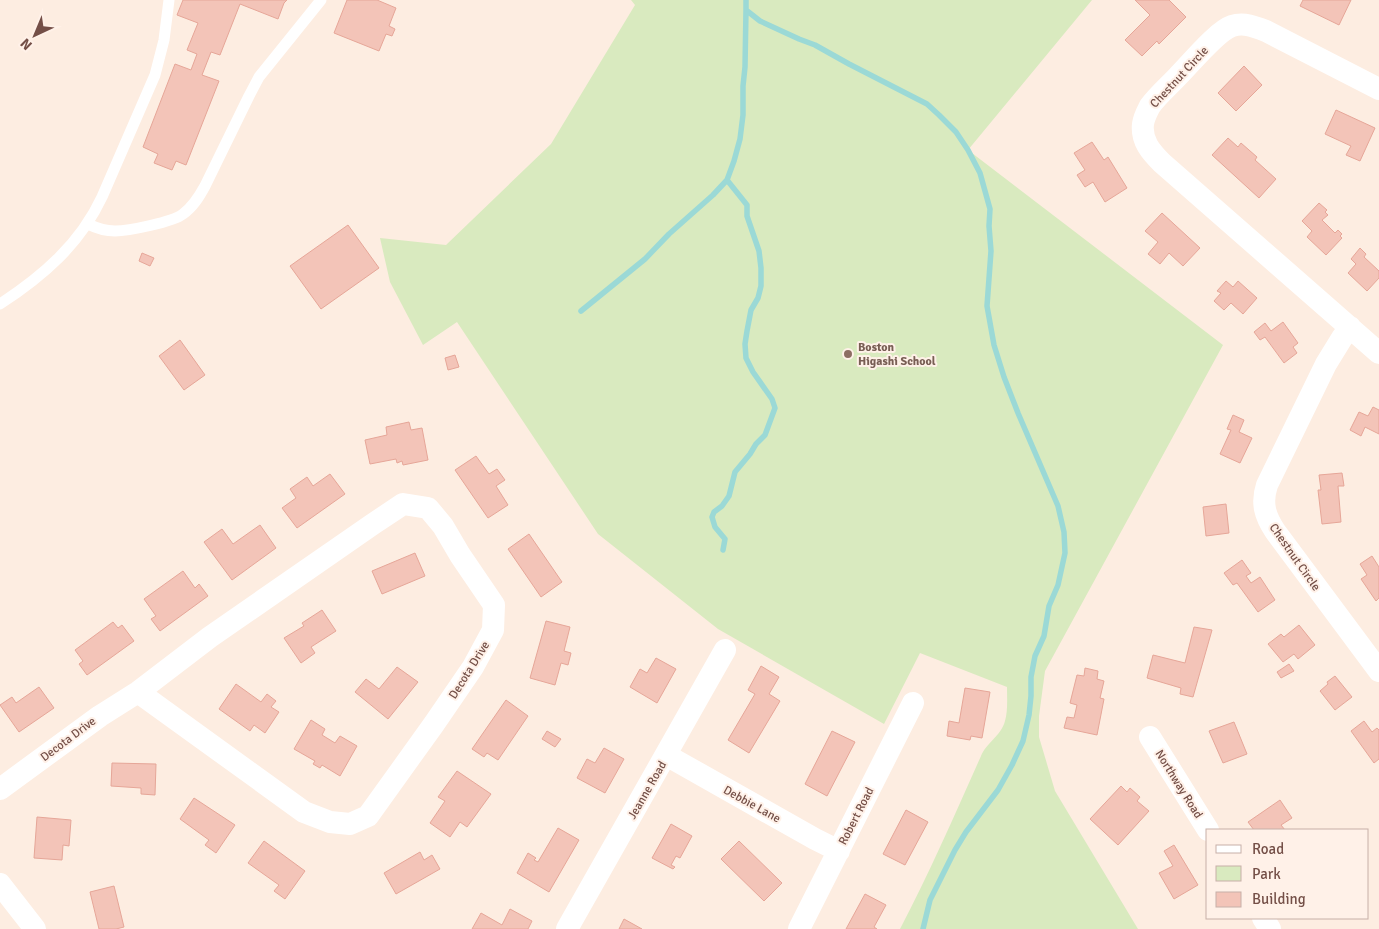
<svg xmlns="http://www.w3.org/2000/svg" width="1379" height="929" viewBox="0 0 1379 929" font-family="Signika,sans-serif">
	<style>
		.green { fill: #d9eabf }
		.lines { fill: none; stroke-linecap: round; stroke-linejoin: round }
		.stream { stroke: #9bd9d6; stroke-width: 5.5 }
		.building { fill: #f3c4b8; stroke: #e6a698 }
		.lane { stroke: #fff; stroke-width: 11 }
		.street { stroke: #fff; stroke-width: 22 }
		.education-dot { fill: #8d6e63; stroke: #fff1e8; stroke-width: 2 }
		.labels { text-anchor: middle; stroke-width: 4; stroke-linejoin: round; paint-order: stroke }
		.street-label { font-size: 12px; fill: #744f47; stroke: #fff1e8 }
		.education-label { font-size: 12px; font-weight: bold; fill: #785e54; stroke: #fff1e8; text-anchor: start }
	</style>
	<rect width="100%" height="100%" fill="#fdede1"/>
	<path class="green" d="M631,0h461l-124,150 255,195 -178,326 -6,45v21l16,54 83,138h-238c30,-57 55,-115 81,-173 5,-13 20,-20 24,-35 3,-10 2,-23 2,-34l-87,-34 -36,71 -166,-95 -120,-95 -141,-212 -34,23 -33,-63 -10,-44 66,7 105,-101 84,-139z"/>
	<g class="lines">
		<path class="stream" d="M746,0v10l14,11 39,18 16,6 34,19 78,40 12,11 17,17 12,18 12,23 10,36 -1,17 2,25 -4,55 7,39 10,32 14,36 40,93 6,26 1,21 -7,32 -9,21 -5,30 -9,20 -4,21v19l-2,19 -6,26 -11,24 -14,25 -32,42 -11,18 -25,50 -7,29
			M581,311l64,-52 24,-25 44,-39 14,-15
			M723,550l2,-11 -10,-12 -3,-10 2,-5 8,-6 7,-10 6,-24 15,-18 6,-10 9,-9 10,-27 -3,-9 -19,-27 -7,-14 -1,-14 2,-13 4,-21 7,-12 3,-12v-18l-2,-17 -12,-35v-11l-20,-25 7,-19 6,-22 3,-24v-29l2,-19 1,-57"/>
	</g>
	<path class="building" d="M183,0h104l-3,3 -6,16 -38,-15 -20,51 -9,-3 -9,23 17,6 -33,84 -10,-4 -4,9 -18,-7 4,-9 -15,-7 32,-83 16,6 6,-16 -10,-4 11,-27 -21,-8z
		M347,0h30l19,8 -7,18 6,3 -3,7 -6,-2 -7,17 -45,-18z
		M1135,0h34l17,17 -27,27 -2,-3 -15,15 -17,-16 25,-25z
		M1303,0h48l-12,25 -39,-19z
		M1244,66l18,19 -26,26 -18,-18z
		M1336,110l39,18 -15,33 -14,-6 5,-9 -26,-12z
		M1228,138l10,9 3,-4 16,14 -2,3 21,19 -17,19 -47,-43z
		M1092,142l12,18 4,-3 19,31 -22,14 -12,-20 -8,5 -8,-12 8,-5 -11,-17z
		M1319,203l8,7 -2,2 3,3 -6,5 13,13 3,-3 4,4 -2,2 2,2 -16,17 -19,-18 5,-6 -10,-10z
		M1162,213l38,35 -17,18 -14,-13 -9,11 -12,-10 10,-12 -13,-11z
		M348,225l31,43 -58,41 -31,-43z
		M1360,248l6,6 -2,3 15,14v7l-12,13 -19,-18 8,-9 -5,-5z
		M142,253l12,5 -4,8 -11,-5z
		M1226,281l7,6 5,-6 19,17 -14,16 -12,-11 -7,7 -10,-9 7,-8 -4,-2z
		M1283,322l15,21 -5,4 4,6 -13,10 -19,-26 -5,3 -6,-8 11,-9 6,8z
		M180,340l25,35 -21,15 -25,-34z
		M455,355l4,12 -11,3 -3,-12z
		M1373,407l6,3v24l-14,-7 -4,9 -11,-6 9,-18 9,4z
		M1233,415l11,5 -5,12 13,6 -12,25 -20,-9 11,-24 -4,-1z
		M409,422l2,8 11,-2 6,32 -25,5 -1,-4 -5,2 -1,-4 -26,5 -5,-24 22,-5 -1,-8z
		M476,456l13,18 8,-5 8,11 -9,6 12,19 -20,13 -33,-48z
		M1342,473l2,13h-6l3,36 -19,2 -4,-34h3l-2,-15z
		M330,474l15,20 -48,34 -15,-20 14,-10 -6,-9 17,-12 6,9z
		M1226,504l3,29 -23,3 -3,-29z
		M260,525l16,23 -44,32 -28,-38 18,-13 11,15z
		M529,534l33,48 -21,15 -33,-48z
		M415,553l10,23 -43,18 -10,-23z
		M1372,556l7,11v31l-3,3 -15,-22 6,-4 -7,-11z
		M1242,560l9,13 -5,3 5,7 9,-6 15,23 -17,12 -21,-29 -4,2 -9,-12z
		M183,571l12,17 4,-4 9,12 -48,35 -9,-12 5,-3 -12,-17z
		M322,610l14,21 -25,16 4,6 -14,10 -17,-25 20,-12 -2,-3z
		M546,621l24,6 -6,24 7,2 -3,12 -7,-2 -6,22 -25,-7z
		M113,622l5,6 4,-3 12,16 -47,34 -8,-11 4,-3 -8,-11z
		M1299,625l16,20 -17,14 -4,-5 -11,8 -15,-18 13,-10 3,3z
		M1194,627l18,3 -19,67 -13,-3 1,-6 -34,-10 6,-23 32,8z
		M656,658l20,11 -19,34 -27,-16 10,-18 7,4z
		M1289,664l5,7 -13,7 -4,-6z
		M761,666l18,11 -10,17 11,7 -31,52 -21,-13 27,-46 -7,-4z
		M397,667l21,15 -30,37 -33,-27 11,-13 13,10z
		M1085,668l13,3 -1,8 7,2 -4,17 4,1 -7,36 -33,-7 3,-11 7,1 3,-13 -7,-2 7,-28 7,1z
		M1335,676l17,21 -17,13 -15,-19 8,-7 -1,-2z
		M236,684l25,18 6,-8 9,7 -5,6 8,5 -14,21 -11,-8 -4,6 -31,-22z
		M39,687l15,21 -35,24 -19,-27 12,-8 4,6z
		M965,688l25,4 -8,46 -11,-2 -1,4 -23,-4 2,-15 10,2z
		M506,700l22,16 -30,44 -11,-7 -3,4 -12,-8z
		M311,720l14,9 -3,6 13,8 5,-7 17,10 -17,30 -18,-11 -2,3 -7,-4 2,-3 -21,-12z
		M1364,721l8,11 5,-4 2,2v29l-5,4 -23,-32z
		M1234,722l13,32 -24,9 -14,-32z
		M547,731l14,8 -6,8 -13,-8z
		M832,731l23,11 -28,54 -22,-12z
		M604,748l20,11 -19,34 -28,-15 10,-19 8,4z
		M112,763l44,1 -1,31 -14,-1v-6l-30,-2z
		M457,771l34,23 -24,33 -7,-5 -10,15 -20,-14 15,-22 -7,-4z
		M1121,786l6,6 3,-4 10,9 -3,4 12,10 -31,34 -28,-26z
		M194,798l41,27 -19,28 -11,-8 4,-5 -29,-21z
		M1280,800l12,18 -11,7 4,5h-31l-6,-8z
		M906,810l22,12 -23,43 -22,-11z
		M37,817l34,3 -2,26 -6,-1 -1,15 -28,-2z
		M671,824l21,12 -12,22 -4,-2 -5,9 4,2 -2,2 -21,-11z
		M558,828l21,12 -30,52 -32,-19 11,-20 8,5 -2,2 4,2z
		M264,841l41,30 -20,28 -11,-8 5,-6 -31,-22z
		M739,841l43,42 -18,18 -43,-42z
		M1174,845l24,40 -24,14 -15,-26 14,-7 -9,-15z
		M420,852l4,8 8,-5 8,14 -44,25 -12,-21z
		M114,886l10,41 -8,2h-17l-9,-37z
		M865,894l21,11 -12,22 3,2h-31z
		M510,909l22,12 -4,8h-56l9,-16 21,12z
		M624,919l18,10h-23z"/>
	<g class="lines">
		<path class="lane" d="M88,224c8,4 17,7 27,7 13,0 58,-9 68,-17 10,-7 16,-17 22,-28l44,-90 10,-19 62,-77
			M0,304c43,-28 80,-60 102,-107l53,-122 9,-35 5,-40"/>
		<path class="street" d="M1379,89l-113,-58c-10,-4 -22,-9 -34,-5 -15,5 -41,37 -53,49 -9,10 -21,20 -29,31 -3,6 -6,11 -7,18 -2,17 8,28 19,39l217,190
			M1350,327l-8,11 -16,26 -59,121c-6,18 -2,31 8,46l104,140
			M1150,737l58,93
			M666,755l149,84 24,12
			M0,789l100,-73 38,-24 72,-55 163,-113 30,-20 25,4 15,18 17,29 34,50 -1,25 -20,37 -39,57 -66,92 -18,8 -20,-2 -26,-10 -166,-120
			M0,884l35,45
			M1263,918l7,11
			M567,929l158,-279
			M799,929l114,-226"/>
	</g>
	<circle class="education-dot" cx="848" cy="354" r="5"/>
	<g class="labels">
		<g class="street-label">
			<text transform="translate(1179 77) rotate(-47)" y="4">Chestnut Circle</text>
			<text transform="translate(1295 557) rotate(55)" y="4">Chestnut Circle</text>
			<text transform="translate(469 670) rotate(-58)" y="4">Decota Drive</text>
			<text transform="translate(68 739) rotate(-37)" y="4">Decota Drive</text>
			<text transform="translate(1179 784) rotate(58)" y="4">Northway Road</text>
			<text transform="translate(647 790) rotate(-60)" y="4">Jeanne Road</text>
			<text transform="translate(752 804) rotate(29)" y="4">Debbie Lane</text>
			<text transform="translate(856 816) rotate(-63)" y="4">Robert Road</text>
		</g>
		<g class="education-label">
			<text x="858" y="351">Boston<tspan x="858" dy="14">Higashi School</tspan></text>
		</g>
	</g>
	<rect x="1206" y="829" width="162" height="90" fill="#fff1e8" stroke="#c7b0a8"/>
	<rect x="1216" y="845" width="25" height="8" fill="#ffffff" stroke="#c7b0a8"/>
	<text x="1252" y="854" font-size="15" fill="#744f47">Road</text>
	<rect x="1216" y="866" width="25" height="15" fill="#d9eabf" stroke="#c7b0a8"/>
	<text x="1252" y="879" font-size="15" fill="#744f47">Park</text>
	<rect x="1216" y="892" width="25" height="15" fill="#f3c4b8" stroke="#c7b0a8"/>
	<text x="1252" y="904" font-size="15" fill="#744f47">Building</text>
	<g transform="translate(35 35) rotate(224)" stroke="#fff1e8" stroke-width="4" paint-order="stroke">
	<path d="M0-4L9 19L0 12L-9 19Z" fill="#744f47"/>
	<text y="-8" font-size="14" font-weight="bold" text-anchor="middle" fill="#744f47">N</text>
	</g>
</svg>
